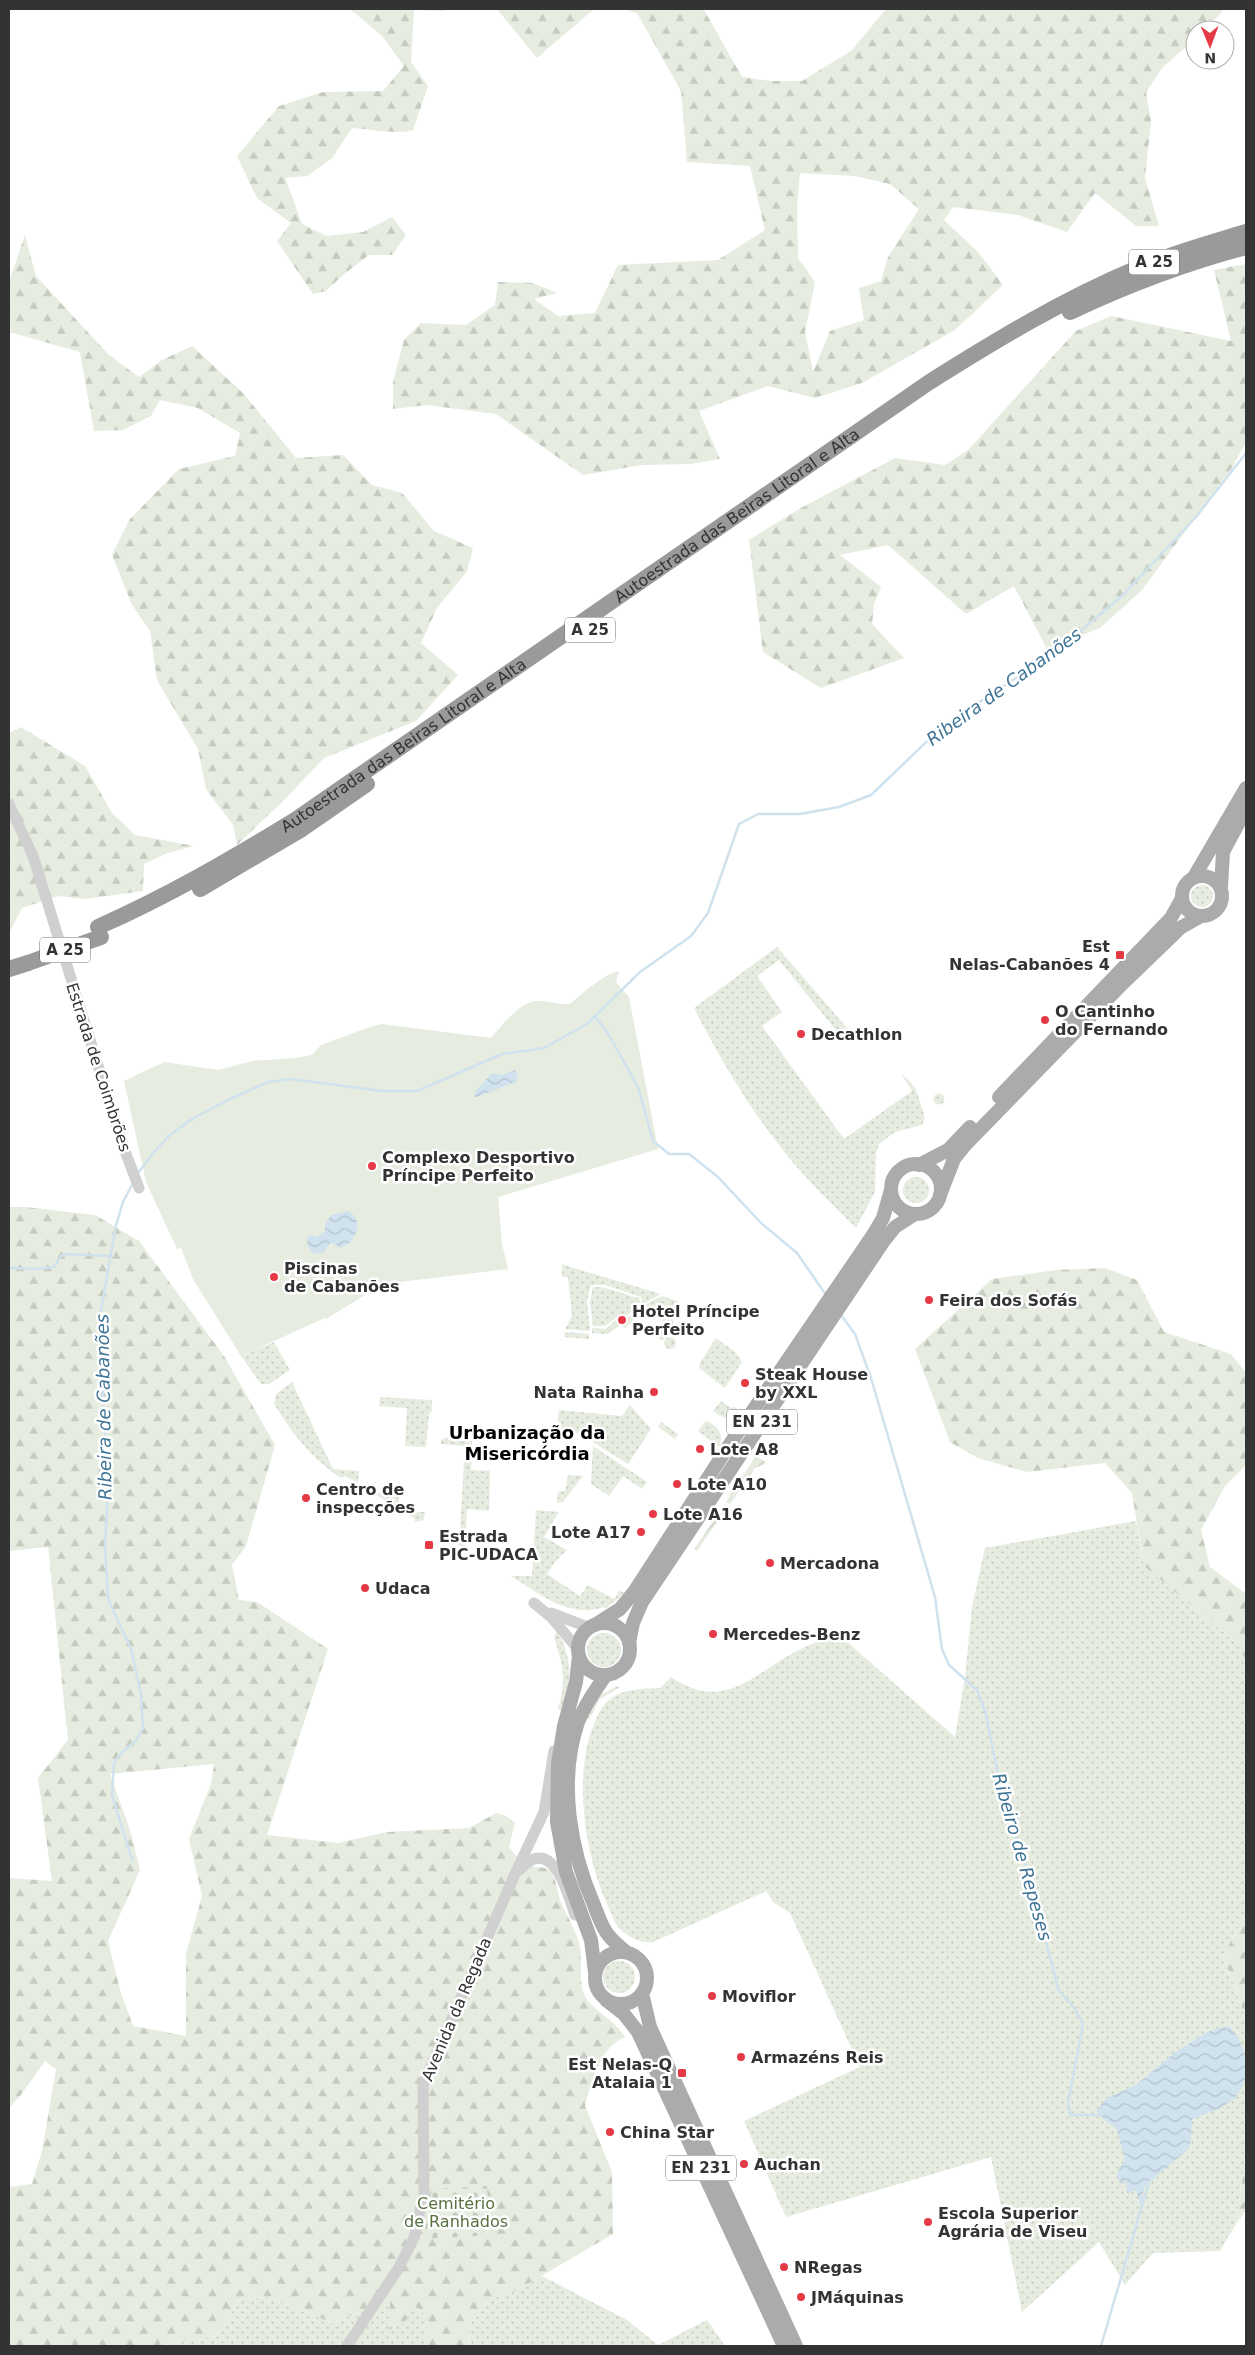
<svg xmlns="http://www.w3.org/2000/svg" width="1255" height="2355" viewBox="0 0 1255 2355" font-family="'DejaVu Sans',sans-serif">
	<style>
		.grass { fill: url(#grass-dots) }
		.forest { fill: url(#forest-firs); fill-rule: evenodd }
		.cemetery { fill: url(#cemetery-stones) }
		.garden { fill: url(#garden-furrows) }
		.pitch { fill: #e6ecdf }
		.water { fill: url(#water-waves) }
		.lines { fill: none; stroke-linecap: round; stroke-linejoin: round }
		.stream { stroke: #cfe2ee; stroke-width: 2.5 }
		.minor { stroke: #d0d0d0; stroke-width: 11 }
		.major { stroke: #ababab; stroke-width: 14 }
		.highway { stroke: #9a9a9a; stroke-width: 16 }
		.highway-bridge { stroke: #9a9a9a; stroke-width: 16 }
		.poi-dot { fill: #e63946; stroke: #fff; stroke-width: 2 }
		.labels { text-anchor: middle; stroke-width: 5; stroke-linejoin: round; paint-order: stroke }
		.shield { fill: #fff; stroke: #707070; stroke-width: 1 }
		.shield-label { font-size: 15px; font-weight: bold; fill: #333 }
		.street-label { font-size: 16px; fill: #333; stroke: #fff }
		.poi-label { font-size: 16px; font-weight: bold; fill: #333; stroke: #fff; text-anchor: start }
		.park-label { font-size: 16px; fill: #56703f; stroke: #fff }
		.water-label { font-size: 18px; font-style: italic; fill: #3f7597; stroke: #fff }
		.neighbourhood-label { font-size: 18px; font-weight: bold; fill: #000; stroke: #fff }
	</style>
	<defs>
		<pattern id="grass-dots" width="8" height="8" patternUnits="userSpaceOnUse" patternTransform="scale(1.25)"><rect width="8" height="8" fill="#e6ecdf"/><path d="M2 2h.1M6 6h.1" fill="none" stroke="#c6cbc0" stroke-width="1.8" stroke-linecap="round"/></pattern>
		<pattern id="forest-firs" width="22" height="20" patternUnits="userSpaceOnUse" patternTransform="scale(1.25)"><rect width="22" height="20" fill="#e6ecdf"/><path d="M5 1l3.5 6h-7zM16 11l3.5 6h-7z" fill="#c6cbc0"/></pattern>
		<pattern id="cemetery-stones" width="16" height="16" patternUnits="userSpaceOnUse" patternTransform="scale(1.25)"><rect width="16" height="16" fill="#e6ecdf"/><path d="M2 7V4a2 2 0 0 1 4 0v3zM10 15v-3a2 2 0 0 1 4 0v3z" fill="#c6cbc0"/></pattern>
		<pattern id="garden-furrows" width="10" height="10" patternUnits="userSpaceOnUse" patternTransform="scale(1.25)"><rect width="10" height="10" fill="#e6ecdf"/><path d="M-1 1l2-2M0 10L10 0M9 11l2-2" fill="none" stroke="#c6cbc0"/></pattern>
		<pattern id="water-waves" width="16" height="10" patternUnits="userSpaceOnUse" patternTransform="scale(1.25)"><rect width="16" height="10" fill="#cfe2ee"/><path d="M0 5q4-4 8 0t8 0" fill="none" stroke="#b2c2cd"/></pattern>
	</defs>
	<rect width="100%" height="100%" fill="#fff"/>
	<path class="grass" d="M1191 896a11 11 0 1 1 22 0a11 11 0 1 1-22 0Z
		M777,947l70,81 -8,6 -60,-74 -22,16 25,36 -20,14 82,113 68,-48 -12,-19c15,15 16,14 21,34 3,8 5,11 1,19l-27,7 -16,12 -3,9 -1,39 -19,36c-24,-24 -49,-48 -71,-75 -35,-44 -65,-94 -91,-145z
		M933.5 1099a5.5 5.5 0 1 1 11 0a5.5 5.5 0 1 1-11 0Z
		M903 1190a13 13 0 1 1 26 0a13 13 0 1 1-26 0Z
		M562,1264l5,2 94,28 -18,10 -2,-7 -36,-12h-14l-4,16 3,30 -25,-2 7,-13 -4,-39h-6z
		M593,1287c13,-1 33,8 46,11l2,6 -21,17 -3,-4 -12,9h-12l-3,-24z
		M662,1296l15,5 5,6 -19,15 -12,-14 -3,2 -4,-5z
		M642,1307l3,4 -20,17 -4,-5z
		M672,1316l2,15 -4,3 -7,-10z
		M616,1320l4,5 -12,9 -16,-1v-5l14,1z
		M662,1325l7,10 -8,6 -7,-10z
		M565,1332l24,2v5l-25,-2z
		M664 1343a6 6 0 1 1 12 0a6 6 0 1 1-12 0Z
		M716,1338l19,14 7,10 -17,26 -26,-20 1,-5z
		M274,1342l16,28 -21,14h-8l-20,-28z
		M292,1382l41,87 26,2 -1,12 14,10 27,1v12l11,2 3,4h12l-1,8 -9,2v-3l-69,-43 -5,2c-30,-20 -48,-44 -67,-74l2,-10z
		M380,1397l52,3v11l-3,3 -3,33 -21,-1 2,-38 -28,-2z
		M721,1401l10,7 4,-1 6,7c-11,6 -18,5 -28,-3z
		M630,1405l21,24 -23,35 -35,-22 1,-8 -37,-3 2,-21 63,6z
		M706,1421c11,4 19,13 13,26l-21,-16z
		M661,1422l17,12 -3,5 -17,-12z
		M447,1437l1,3 24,1 -1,29 19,1 -1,40 -22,-2 -2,40 -27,-17 22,-1 5,-85 -24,-2v-4z
		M593,1446l54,36 -5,7 -19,-13 -14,20 -18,-12z
		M568,1475l15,1 -20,26 -6,1 1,-11 7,-1z
		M536,1510l23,2 -15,25 23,13 -12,12 -8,12 33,22 8,-11 26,14 6,-9 4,3 -19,16 -1,-2c-35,12 -64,-13 -93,-31h21z
		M1136,1521l8,45 94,78 8,17v254l-23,40 23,63v134l-10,72 -16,27 -67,2 -28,32 -26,-43 -77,70 -31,-155 -205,60 -42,-96 116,-54 -70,-154 -17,-11 -7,-11 -113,51c-12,2 -25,-5 -34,-14 -5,-6 -8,-16 -12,-24 -22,-50 -35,-130 -12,-182 3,-8 7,-16 14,-22 14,-12 33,-11 51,-12l11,-11c52,35 79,0 124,-25 13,-7 28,-12 41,-20l119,105 10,-60 7,-70 13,-59z
		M557,1632c17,27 13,50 7,79l-6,-2c9,-29 5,-44 -4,-72z
		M587 1650a17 17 0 1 1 34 0a17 17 0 1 1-34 0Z
		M617,1686l2,2 -19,11 -11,20 -5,-2 13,-20z
		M603 1977a16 16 0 1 1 32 0a16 16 0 1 1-32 0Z
		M542,2276l85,44 31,25 49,-25 18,26h-256l3,-30 19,-17 28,-10z
		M266,2297l67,26 26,-11 32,-8 -2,26 25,-25 14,13 -3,28h-248l3,-5 38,-5 21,-37z"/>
	<path class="forest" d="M350,9h97l-2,2 -31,-1 -3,52 17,24 -15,44c-13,5 -45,-1 -61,-2l-20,30 -25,18 -22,2 17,46 25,12 36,-4 29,-15 14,18 -14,20h-23l-26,20 -17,16 -13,3 -36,-53 14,-18 -34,-25 -20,-42 42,-50 44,-14 60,-1 21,-25 -22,-30z
		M497,9h97l-57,49z
		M623,9h82l-1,1 38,67 28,4h32l49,-30 35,-42h339l-21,21h-9v9l-32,28 -17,25 5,28 -6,58 14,48h-23l-41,-33 -28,39 -49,-17 -65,-8 -9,13 35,33 24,32 -48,45 -93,53 -47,15 -47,-12 -69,25 21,48 -29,5 -49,1 -59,10 -87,-61 -69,-9 -34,4v-27l11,-42 17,-17 45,2 29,-20 3,-23 35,1 24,10 -23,6 24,17 37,-3 23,-48 100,-5 47,-30 -15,-64 -63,-4 -6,-71 -44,-78zM800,173l55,3 35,8 29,25 -31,48 -7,24 -22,7 5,32 -34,11 -17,41 -8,-40 10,-50 -17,-24 -1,-53z
		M25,235l11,41 73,79 30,22 23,-17 30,-14 51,47 53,65 47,-3 29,30 30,8 32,38 39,17 -6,23 -30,37 -16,35 37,32 -42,46 -92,37 -38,40 -49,47 -4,-20 -27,-36 -8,-40 -41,-69 -7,-49 -18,-26 -20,-50 18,-36 49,-50 56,-13 5,-23 -42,-25 -38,-8 -9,16 -28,14 -29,1 -14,-79 -71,-20 1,-53z
		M1246,264v178l-14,26 -90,122 -42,38 -53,21 -33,-63 -48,28 -78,-69 -48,10 41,32 -7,17 -2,20 32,34 -83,30 -58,-36 -14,-112 50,-31 96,-51 50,7 23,-15 108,-119 35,-15 120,25 -17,-71z
		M21,727l64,39 27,47 23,22 59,11 -27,7 -23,11 -1,27 -58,8 -27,-3 -36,12 -13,25v-200z
		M9,1207h17l69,8 44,26 85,115 51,89 -29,101 -14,19 7,35 18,2 71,47 -61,186 71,8 49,-11 82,-4 27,-15 10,3 9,7 -6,24c6,9 16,18 27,20 7,1 12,-1 16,7 5,8 6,20 9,29 7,15 16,29 19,45 3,16 -2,31 4,46 6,16 30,24 41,43 -26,11 -33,45 -40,69l27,66 1,62 -94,55 -28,10 -19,17 -3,30h-44l3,-28 -14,-13 -9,17 -16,8 1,-26 -31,8 -26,11 -67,-26 -27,2 -21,37 -38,5 -3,5h-168v-159l23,-3 10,-33 14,-82 -11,-8 -25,35 -11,12v-230l43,3 -14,-103 30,-38 -20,-193 -39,4zM214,1764l-3,20 -22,55 13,57 -16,58v82l-53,-10 -13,-36 -12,-49 32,-71 -10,-40 -20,-56z
		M1105,1268l32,12 27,52 67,22 15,19v92l-21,21 -24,44 9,37 36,27v67l-8,-17 -94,-78 -12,-73 -27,-30 -78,9 -49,-14 -28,-16 -35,-93 77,-70 64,-9z
		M1246,1915v103l-23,-63z
		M1246,2152v58l-10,14z"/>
	<path class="cemetery" d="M487,2186l3,49 -67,4 9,-50z"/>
	<path class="garden" d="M756,1456l11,7 -12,5 -25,36 -4,-2z
		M725,1504l3,2 -31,45 -3,-2z"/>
	<path class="pitch" d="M619,971l-3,11 13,15 29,152 -160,48 4,47 6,25 -125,15 -57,35 -1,-1 -84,38 -48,-77 -12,-31 -4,1 -31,-67 -22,-101 40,-19 55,8 33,-9 44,-3 16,-3 9,-10 49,-18 12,-3 109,14c12,-13 28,-37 48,-37 11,0 21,4 31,3 14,-12 31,-28 49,-33z"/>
	<path class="water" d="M515,1070l3,6 -2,6c-8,2 -38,16 -41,15v-5l17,-19 10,2z
		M347,1211c19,7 9,33 -7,37l-5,-4 -5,-1 -6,9 -6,2 -7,-2 -4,-8v-7l4,-2 6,2 8,-6v-7l6,-9z
		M1229,2026c21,21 26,60 -2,78 -11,8 -24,9 -35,16l-1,22 -5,9 -41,35 -3,8 2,6 -3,7 -5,-17 -9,3v-7l-3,-5 -4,3 -3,-11 8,-14 -9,-31 -12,-8 -8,-9 11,-13 29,-13 37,-31 34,-22z"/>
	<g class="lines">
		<path class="stream" d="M595,1016l14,19 29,52 15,54 16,13h20l29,23 43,46 36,30 29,42
			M138,1173l16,-21 16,-17 22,-16 38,-20 38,-17 23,-3 91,12h35l85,-37 42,-6 43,-24 53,-52 51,-36 17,-23 31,-89 19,-10h42l39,-7 32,-12 71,-68 113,-75 68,-57 73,-78 50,-64
			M9,1268l28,1 17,-2 7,-11 6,-2 43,2
			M841,1315l14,19 16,44 64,219 7,52 7,16 28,25 9,24 18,91 22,62 33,124 16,18 8,15 -15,79 2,12h33
			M132,1860l-20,-65 2,-32 8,-11 14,-11 7,-13 -2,-34 -10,-45 -23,-50 -3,-54 3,-57 -9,-166 17,-97 7,-23 10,-19
			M1101,2346l48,-164"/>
		<path class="minor" d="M9,804l24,52 90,290 16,42
			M534,1603l17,14 27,32
			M551,1613l39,15
			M518,1871c5,-4 10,-10 16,-12 24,-8 35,40 41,56
			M347,2346l51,-77 16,-31 10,-44 -1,-109 92,-211 29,-62 10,-61"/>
		<path class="major" d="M1182 896a20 20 0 1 1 40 0a20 20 0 1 1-40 0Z
			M1194,877l52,-89
			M1221,887l2,-35 23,-43
			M999,1097l172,-179 11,-20
			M891 1189a25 25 0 1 1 50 0a25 25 0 1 1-50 0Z
			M919,1165l29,-15 22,-23
			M940,1195l14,-36 12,-15 153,-157 54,-52 7,-7 21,-12
			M578 1649a26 26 0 1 1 52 0a26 26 0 1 1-52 0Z
			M595,1625l25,-16 14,-17 94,-145 145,-212 10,-17 8,-28
			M629,1643l4,-20 9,-21 241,-360 12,-15 20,-13
			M579,1656l-3,26 -12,44 -6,38 -1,58 9,50 25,68 4,32
			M605,1676c-10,15 -20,28 -27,46 -20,59 -8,128 16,183 4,10 8,23 15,31 5,6 11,11 17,16
			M595 1978a26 26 0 1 1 52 0a26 26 0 1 1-52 0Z
			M642,1993l8,34 146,319
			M606,2000l18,14 14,18 146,314"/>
		<g class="highway">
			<path d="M1070,312c57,-27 115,-49 176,-65"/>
			<path d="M200,889l102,-60 65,-45"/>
			<path id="s1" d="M98,927c70,-31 132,-67 197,-107l633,-437c68,-43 136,-84 210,-115 35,-15 72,-25 108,-36"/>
			<path d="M9,969l19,-6"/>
		</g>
		<path class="highway-bridge" d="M28,963l73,-26"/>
	</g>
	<g class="poi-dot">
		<rect x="1115" y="950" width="10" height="10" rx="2.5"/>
		<circle cx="1045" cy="1020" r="5"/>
		<circle cx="801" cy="1034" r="5"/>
		<circle cx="372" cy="1166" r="5"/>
		<circle cx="274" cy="1277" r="5"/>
		<circle cx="929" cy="1300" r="5"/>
		<circle cx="622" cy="1320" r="5"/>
		<circle cx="745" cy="1383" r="5"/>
		<circle cx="654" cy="1392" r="5"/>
		<circle cx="700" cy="1449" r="5"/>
		<circle cx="677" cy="1484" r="5"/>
		<circle cx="306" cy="1498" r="5"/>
		<circle cx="653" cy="1514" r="5"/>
		<circle cx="641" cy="1532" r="5"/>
		<rect x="424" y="1540" width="10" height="10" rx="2.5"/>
		<circle cx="770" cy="1563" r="5"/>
		<circle cx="365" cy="1588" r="5"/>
		<circle cx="713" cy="1634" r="5"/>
		<circle cx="712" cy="1996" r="5"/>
		<circle cx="741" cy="2057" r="5"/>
		<rect x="677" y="2068" width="10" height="10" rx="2.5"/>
		<circle cx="610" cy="2132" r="5"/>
		<circle cx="744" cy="2164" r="5"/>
		<circle cx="928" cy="2222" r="5"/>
		<circle cx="784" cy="2267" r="5"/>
		<circle cx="801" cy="2297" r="5"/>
	</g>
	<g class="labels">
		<g class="shield">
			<rect x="1129" y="249.5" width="50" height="25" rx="4"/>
			<rect x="565" y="617.5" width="50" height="25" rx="4"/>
			<rect x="40" y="937.5" width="50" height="25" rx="4"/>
			<rect x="727" y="1409.5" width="70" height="25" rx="4"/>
			<rect x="666" y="2155.5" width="70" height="25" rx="4"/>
		</g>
		<g class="shield-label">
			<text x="1154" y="267">A 25</text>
			<text x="590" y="635">A 25</text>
			<text x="65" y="955">A 25</text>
			<text x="762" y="1427">EN 231</text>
			<text x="701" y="2173">EN 231</text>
		</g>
		<g class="street-label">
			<text dy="6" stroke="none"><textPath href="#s1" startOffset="761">Autoestrada das Beiras Litoral e Alta</textPath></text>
			<text dy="6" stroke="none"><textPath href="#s1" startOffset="356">Autoestrada das Beiras Litoral e Alta</textPath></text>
			<text transform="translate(99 1067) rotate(72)" y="6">Estrada de Coimbrões</text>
			<text transform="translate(456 2009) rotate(-67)" y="6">Avenida da Regada</text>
		</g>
		<g class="poi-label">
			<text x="1110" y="952" text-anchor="end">Est<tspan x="1110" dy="18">Nelas-Cabanões 4</tspan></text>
			<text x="1055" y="1017">O Cantinho<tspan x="1055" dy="18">do Fernando</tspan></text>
			<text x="811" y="1040">Decathlon</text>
			<text x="382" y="1163">Complexo Desportivo<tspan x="382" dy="18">Príncipe Perfeito</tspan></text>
			<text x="284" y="1274">Piscinas<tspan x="284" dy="18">de Cabanões</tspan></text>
			<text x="939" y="1306">Feira dos Sofás</text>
			<text x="632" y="1317">Hotel Príncipe<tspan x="632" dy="18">Perfeito</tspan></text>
			<text x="755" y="1380">Steak House<tspan x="755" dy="18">by XXL</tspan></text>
			<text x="644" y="1398" text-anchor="end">Nata Rainha</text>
			<text x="710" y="1455">Lote A8</text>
			<text x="687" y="1490">Lote A10</text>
			<text x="316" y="1495">Centro de<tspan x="316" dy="18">inspecções</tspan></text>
			<text x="663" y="1520">Lote A16</text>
			<text x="631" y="1538" text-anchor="end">Lote A17</text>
			<text x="439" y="1542">Estrada<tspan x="439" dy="18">PIC-UDACA</tspan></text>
			<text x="780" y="1569">Mercadona</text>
			<text x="375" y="1594">Udaca</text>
			<text x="723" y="1640">Mercedes-Benz</text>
			<text x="722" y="2002">Moviflor</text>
			<text x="751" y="2063">Armazéns Reis</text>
			<text x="672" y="2070" text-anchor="end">Est Nelas-Q<tspan x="672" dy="18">Atalaia 1</tspan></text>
			<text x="620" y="2138">China Star</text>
			<text x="754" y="2170">Auchan</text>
			<text x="938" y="2219">Escola Superior<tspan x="938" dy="18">Agrária de Viseu</tspan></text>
			<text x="794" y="2273">NRegas</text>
			<text x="811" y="2303">JMáquinas</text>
		</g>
		<g class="park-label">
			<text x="456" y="2209">Cemitério<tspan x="456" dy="18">de Ranhados</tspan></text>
		</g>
		<g class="water-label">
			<text transform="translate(1004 687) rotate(-36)" y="6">Ribeira de Cabanões</text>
			<text transform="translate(104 1407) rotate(-91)" y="6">Ribeira de Cabanões</text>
			<text transform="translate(1022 1857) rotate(74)" y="6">Ribeiro de Repeses</text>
		</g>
		<g class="neighbourhood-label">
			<text x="527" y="1439">Urbanização da<tspan x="527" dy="21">Misericórdia</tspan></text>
		</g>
	</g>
	<rect width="1255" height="2355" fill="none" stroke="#333333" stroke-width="20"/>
	<g transform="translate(1210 45) rotate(179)"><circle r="24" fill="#ffffff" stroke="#adadad"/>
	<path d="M0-4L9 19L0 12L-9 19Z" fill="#e63946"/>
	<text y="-8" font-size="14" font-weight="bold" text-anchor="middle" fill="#333333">N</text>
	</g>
</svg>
